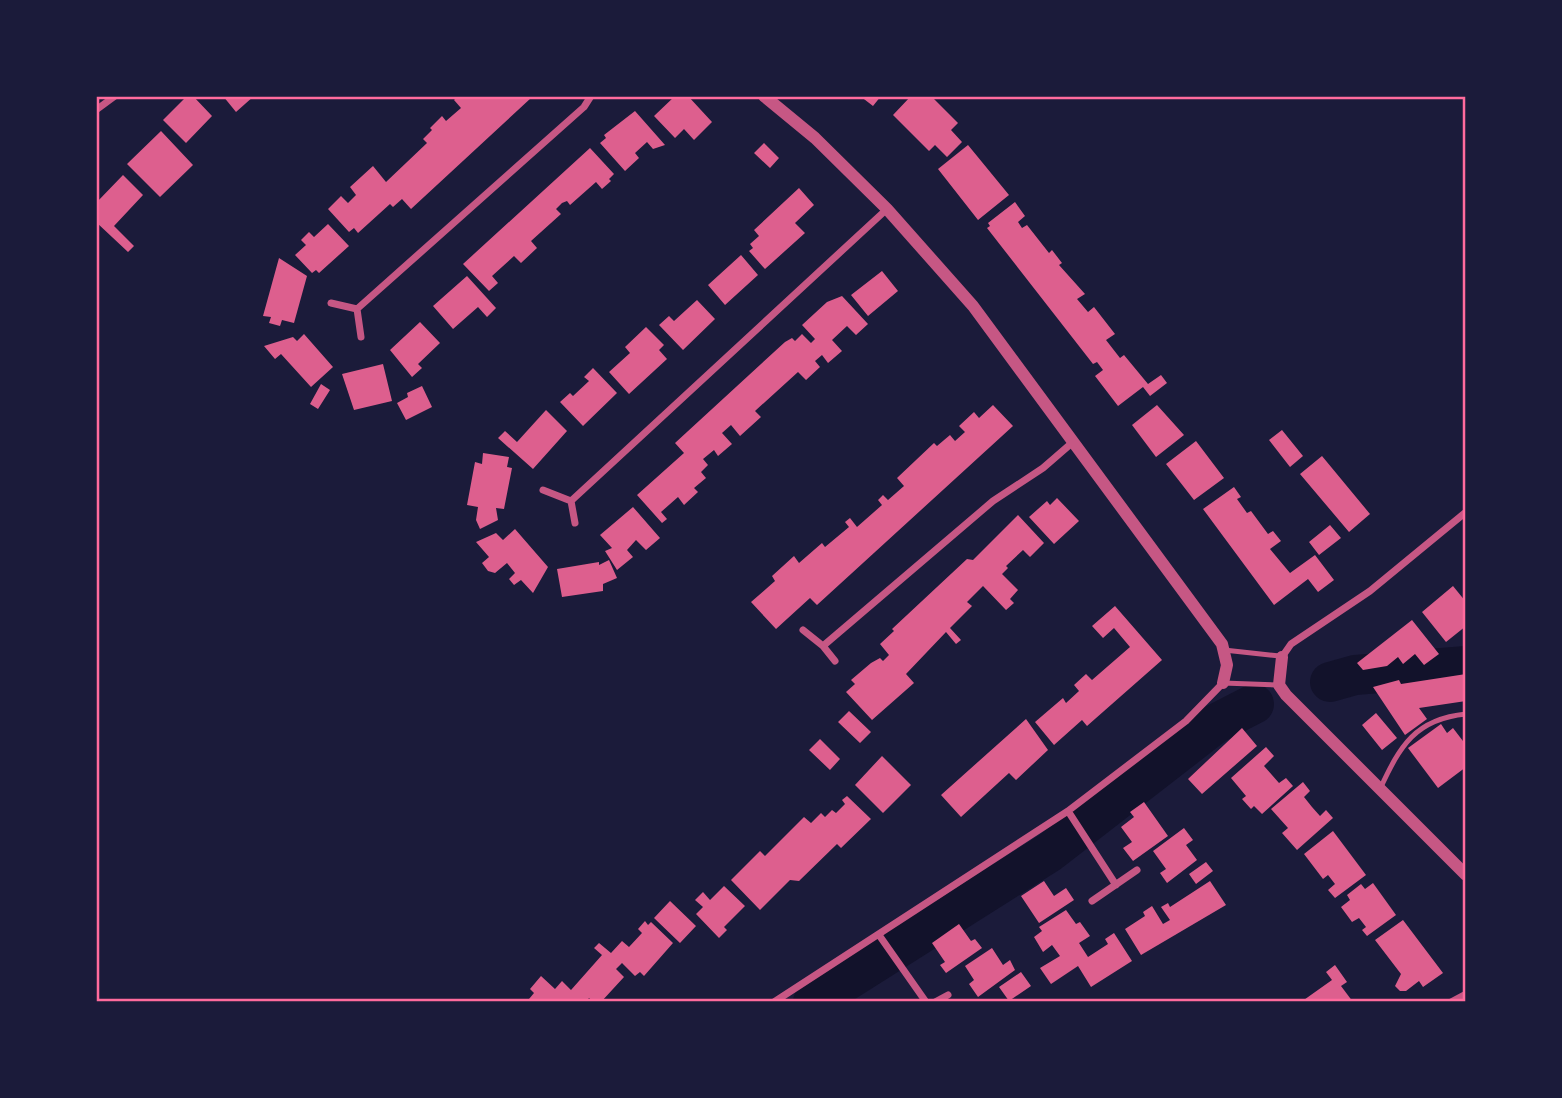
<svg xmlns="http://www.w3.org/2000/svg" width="1562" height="1098" viewBox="0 0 1562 1098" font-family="Helvetica,sans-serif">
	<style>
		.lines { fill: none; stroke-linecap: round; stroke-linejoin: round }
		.river { stroke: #12122b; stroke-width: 40 }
		.building { fill: #dd5f8e }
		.service { stroke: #c65784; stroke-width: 5 }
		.minor { stroke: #c65784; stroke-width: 7 }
		.tertiary { stroke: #c65784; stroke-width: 12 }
		.neatline { fill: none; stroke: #ff6b9d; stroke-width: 2.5 }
	</style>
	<rect width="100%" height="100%" fill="#1b1b3a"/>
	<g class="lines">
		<path class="river" d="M1330,682l25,-7 111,-9
			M813,1002l237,-150 165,-128 39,-20"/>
	</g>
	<path class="building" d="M187,96h6l19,20 -26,27 -23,-23z
		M223,96h31l-18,16z
		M458,96l73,2 -120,111 -9,-10 -9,8 -3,-3 -32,29 -4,-5 -5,4 -21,-23 13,-13 7,7 8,-8 -6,-8 23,-21 13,16 41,-39 -4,-4 9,-9 -2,-2 12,-12 4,5 15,-13 -7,-8z
		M675,96h13l24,26 -18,18 -10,-11 -9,9 -21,-22z
		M860,96h21l-8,10z
		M911,96h20l27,27 -7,7 11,12 -15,15 -12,-12 -6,6 -36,-36z
		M635,111l30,34 -12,4 -6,-7 -12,11 4,5 -14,13 -25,-28 6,-5 -2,-3z
		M161,131l32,34 -33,32 -33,-33z
		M764,143l15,15 -9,10 -16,-15z
		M968,145l41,50 -31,25 -40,-51z
		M590,148l24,26 -5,5 2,2 -9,8 -6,-7 -26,23 -3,-4 -5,2 -6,6 5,5 -30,27 6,7 -16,15 -7,-7 -22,20 6,7 -9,8 -26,-27z
		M123,175l20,20 -29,31 20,20 -6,6 -32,-30 3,-6 -3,-13z
		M799,188l15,17 -19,18 10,10 -40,36 -16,-18 4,-3 -3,-4 9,-8 -5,-6z
		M1015,202l10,14 -7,6 4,6 5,-3 22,28 3,-3 10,13 -3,2 26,29 -8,5 11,13 6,-5 21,27 -9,6 14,18 4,-3 24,29 13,-9 6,8 -17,13 -7,-9 -25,19 -23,-30 8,-6 -6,-8 -4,2 -106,-136 3,-2 -2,-3z
		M328,224l21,22 -30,27 -3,-3 -4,3 -17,-18 11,-10 -5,-5 8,-8 5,5z
		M741,255l17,20 -33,30 -17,-20z
		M279,258l28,18 -13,47 -12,-3 -2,6 -11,-3 2,-6 -8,-1z
		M882,271l16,20 -30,25 -17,-21z
		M467,276l29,32 -9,9 -9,-10 -25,22 -20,-23z
		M842,296l26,28 -12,11 -9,-9 -15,14 10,11 -14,12 -6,-8 -7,6 5,6 -14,13 -8,-8 -43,39 6,6 -21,19 -9,-11 -9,8 10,11 -14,12 -4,-6 -11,9 5,6 -7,7 5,6 -12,10 4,4 -14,13 -6,-8 -17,15 6,7 -5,4 -25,-28 47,-42 -9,-10 110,-101 7,-4 3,3 7,-7 9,9 4,-4 -13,-14 25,-23z
		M697,300l18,19 -32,31 -24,-25 10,-9 5,5z
		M420,322l20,21 -22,21 4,4 -10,9 -22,-27z
		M646,327l18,18 -5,5 8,9 -38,35 -20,-22 21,-19 -5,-6z
		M304,334l29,33 -22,20 -30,-33 -6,5 -11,-13 29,-9 4,4z
		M383,364l9,37 -38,9 -12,-36z
		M593,368l24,25 -34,33 -23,-24 10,-9 3,3 16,-15 -5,-4z
		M321,384l9,6 -12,19 -8,-5z
		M422,386l10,21 -26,13 -9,-17 11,-6 -1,-4z
		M993,405l20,21 -196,179 -7,-7 -34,31 -25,-27 24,-21 -3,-5 22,-20 5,7 23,-20 3,4 24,-20 -4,-5 5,-4 7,9 25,-22 -4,-5 5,-5 5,5 16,-14 -7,-8 37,-35 3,3 13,-11 5,6 10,-9 -6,-6 15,-14 5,6z
		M1157,405l27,30 -28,22 -24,-32z
		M546,410l21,21 -34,38 -35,-31 7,-7 12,11z
		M1282,430l21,26 -13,11 -21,-27z
		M1196,441l28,37 -30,22 -28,-36z
		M483,453l26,4 -2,10 5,1 -8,41 -8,-1 2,12 -18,9 -4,-9 2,-13 -11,-2 8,-43 7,2z
		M1322,456l48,58 -21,18 -49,-58z
		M1234,487l7,10 -4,2 10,14 4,-2 17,23 5,-3 8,10 -11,8 20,24 25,-18 19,25 -16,12 -10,-13 -34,26 -71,-96z
		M1057,498l22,23 -25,23 -25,-27 18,-16 3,4z
		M633,507l27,31 -14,12 -10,-10 -9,10 6,7 -16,13 -12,-19 7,-3 -12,-13z
		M1018,515l26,28 -14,14 -7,-7 -17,16 2,2 -6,6 16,16 -8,9 4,4 -8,7 -23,-24 -16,16 5,4 -22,22 11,12 -5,4 -10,-12 -40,42 8,9 -42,37 -26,-28 9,-8 -4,-4 20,-17 9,-5 3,3 6,-6 -9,-11 14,-13 -2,-2 75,-70 6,1z
		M1330,525l11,13 -22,17 -10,-13z
		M515,529l33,38 -15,26 -12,-13 -7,5 -5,-6 6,-6 -8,-10 -12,10 -7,-2 -6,-8 7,-6 -13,-15 20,-9 7,7z
		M609,560l8,18 -14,6v7l-41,6 -5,-28 42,-7v3z
		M1453,586l13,16v24l-20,16 -24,-30z
		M1115,606l47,54 -75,66 -5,-6 -28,25 -19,-23 28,-24 3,5 13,-12 -5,-6 12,-11 6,6 38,-33 -16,-19 -11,10 -11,-12z
		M1412,620l27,34 -15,11 -9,-11 -12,10 -5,-7 -11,9 -24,4 -6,-7z
		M1466,674v27l-47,7 8,11 -22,16 -32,-48 26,-7 2,4z
		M849,711l22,21 -11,11 -22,-21z
		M1376,713l21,25 -15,12 -20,-25z
		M1026,719l22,31 -32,30 -7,-7 -48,44 -20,-22z
		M1441,724l6,9 6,-5 13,17v22l-28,21 -30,-40z
		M1242,728l15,18 -55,48 -14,-15z
		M820,739l20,20 -10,11 -21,-20z
		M1266,747l8,9 -10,10 15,17 7,-5 7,8 -31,28 -8,-8 -3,3 -9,-10 4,-3 -15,-18z
		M882,756l29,29 -28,28 -28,-28z
		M1303,782l7,9 -6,6 8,10 8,9 6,-6 7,8 -36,32 -15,-17 6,-5 -17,-19z
		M847,796l24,23 -30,29 -4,-4 -38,37 -9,-1 -30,30 -29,-30 29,-29 5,5 39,-39 7,6 10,-10 4,4 7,-7 4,3 9,-9 -3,-4z
		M1144,802l24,34 -35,25 -10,-13 9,-6 -11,-15 13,-10 -4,-5z
		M1184,828l9,12 -7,5 11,15 -30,23 -7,-10 6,-4 -13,-18z
		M1333,831l33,44 -31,23 -7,-8 7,-6 -7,-9 -5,4 -19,-25z
		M1206,862l7,9 -17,13 -7,-10z
		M1044,881l10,15 12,-8 8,12 -35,23 -18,-27z
		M1210,881l16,24 -85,50 -16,-26 20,-13 -2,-4 9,-6 11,18 7,-4 -9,-13 7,-4 2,4z
		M1373,883l23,32 -29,21 -5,-6 4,-3 -7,-9 -7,4 -11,-15 9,-7 -3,-5 14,-11 4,5z
		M724,886l21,20 -21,21 3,3 -8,8 -23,-24 7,-7 -8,-7 8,-8 7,8z
		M670,901l26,25 -16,17 -26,-25z
		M1066,910l10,14 4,-2 10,14 -11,7 9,14 20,-13 -3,-5 9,-6 18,28 -41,26 -13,-21 -27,18 -11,-16 20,-12 -8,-11 -9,7 -9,-15 8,-6 -3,-4z
		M1403,920l40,53 -20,14 -4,-6 -13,10h-6l-5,-5 6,-12 -26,-34z
		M645,921l3,4 3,-3 22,21 -29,33 -4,-4 -5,4 -13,-13 -6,6 8,8 -23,25h-8l-4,-4 -3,4 -57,-3 5,-6 -4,-4 11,-13 14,13 7,-8 9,9 31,-35 -8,-7 5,-5 12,10 11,-12 7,6 13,-14 -4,-4z
		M959,924l12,17 4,-2 7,9 -36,25 -6,-8 5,-3 -13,-19z
		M992,948l11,17 7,-5 5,10 -37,27 -9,-13 5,-4 -9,-14z
		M1335,965l12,17 -6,4 12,16h-52l31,-22 -6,-8z
		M1021,972l10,14 -22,15 -10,-14z"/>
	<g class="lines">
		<path class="service" d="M1224,650l56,6
			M1223,683l56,2
			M1380,789c20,-43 35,-70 86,-75"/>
		<path class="minor" d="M96,110l19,-14
			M331,303l26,6 4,28
			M357,309l227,-202 7,-11
			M543,490l28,11 4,22
			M571,501l316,-292
			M803,630l20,16 12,15
			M823,646l170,-145 50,-33 30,-26
			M1282,657l9,-13 79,-53 96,-79
			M1068,811l48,74
			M1092,901l45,-31
			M879,935l47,67
			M774,1002l294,-191 118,-90 37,-38
			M935,1002l13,-7
			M1451,1002l15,-8"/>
		<path class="tertiary" d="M764,96l51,42 72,71 86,97 249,338 5,21 -4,18
			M1282,657l-3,28 7,10 180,180"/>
	</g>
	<rect width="1562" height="1098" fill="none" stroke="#1b1b3a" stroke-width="196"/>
	<rect x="98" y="98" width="1366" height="902" class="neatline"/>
</svg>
